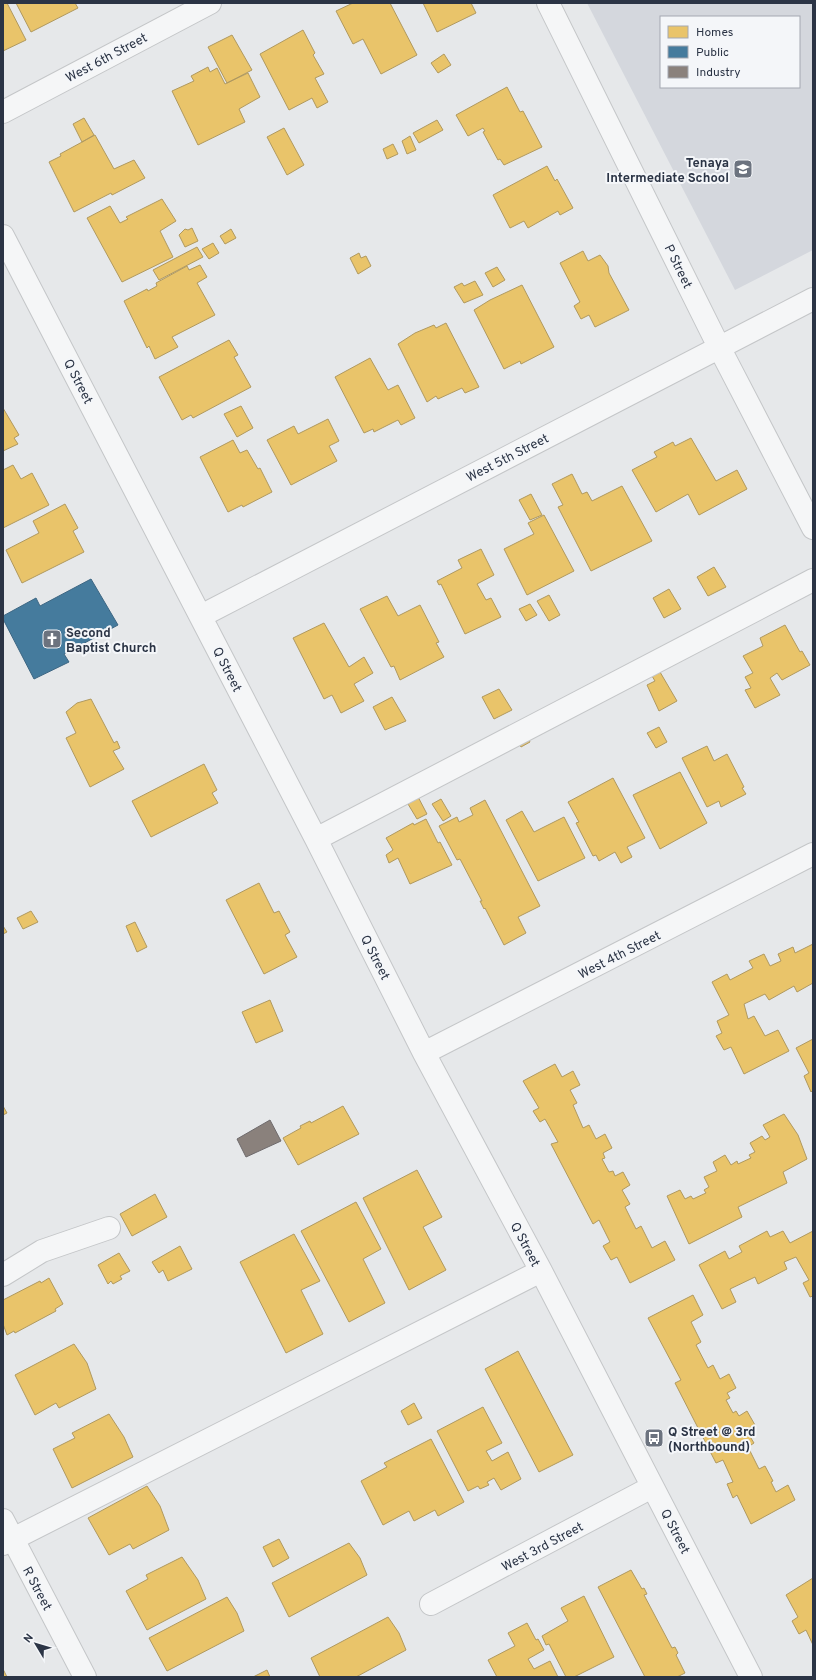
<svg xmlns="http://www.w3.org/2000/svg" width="816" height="1680" viewBox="0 0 816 1680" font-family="Overpass,sans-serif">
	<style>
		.built { fill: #d4d7dd; fill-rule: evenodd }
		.homes { fill: #e9c46a; stroke: #b0995f }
		.public { fill: #457b9d; stroke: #3d6683 }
		.industry { fill: #8a817c; stroke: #6e6a6c }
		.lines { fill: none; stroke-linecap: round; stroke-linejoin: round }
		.minor-casing { stroke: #c4c6c8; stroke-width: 24 }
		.minor { stroke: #f5f6f7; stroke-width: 22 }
		.labels { text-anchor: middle; stroke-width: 4; stroke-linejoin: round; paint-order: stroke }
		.street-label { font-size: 13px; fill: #2b3445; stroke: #f4f6f9 }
		.poi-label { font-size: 13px; font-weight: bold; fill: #2b3445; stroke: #f4f6f9; text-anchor: start }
	</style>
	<rect width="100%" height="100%" fill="#e6e8ea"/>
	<path class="built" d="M587,3h226v247l-78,40zM661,17h138v70h-138z"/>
	<path class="homes" d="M3,3h4l19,37 -23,11z
		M16,3h59l3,5 -47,24z
		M353,3h37l27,52 -36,19 -18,-35 -10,5 -17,-33z
		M423,3h48l5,10 -39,19z
		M303,30l12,23 -2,2 11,19 -9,4 13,24 -11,6 -5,-10 -23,12 -29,-56z
		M232,35l20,35 -25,13 -19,-36z
		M444,54l7,11 -13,8 -7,-10z
		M208,67l2,5 7,-4 8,16 23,-11 12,24 -21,12 6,13 -47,23 -26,-54 22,-10 -3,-5z
		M507,87l13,25 3,-1 19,36 -38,18 -4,-6 -2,1 -15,-28 2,-1 -2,-3 -15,8 -12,-21z
		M84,118l10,17 -12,7 -9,-18z
		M437,120l6,10 -24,13 -6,-10z
		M284,128l20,37 -17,10 -20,-38z
		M95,135l19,34 20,-9 11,18 -33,17 -1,-2 -37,19 -25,-50 12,-6 -1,-2z
		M410,136l6,14 -9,4 -5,-13z
		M393,144l5,10 -11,5 -4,-10z
		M547,166l8,15 2,-2 16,29 -13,7 -2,-4 -30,17 -4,-7 -14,7 -17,-33z
		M162,199l14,22 -16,10 13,26 -51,25 -35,-64 23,-12 10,17 8,-4 -2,-2z
		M192,228l6,13 -13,6 -6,-12 6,-6 3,1z
		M231,229l5,9 -11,6 -5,-8z
		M213,243l6,10 -10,6 -7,-10z
		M197,247l6,10 -44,23 -6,-10z
		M583,251l5,10 12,-6 8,11 1,7 20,37 -34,17 -6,-12 -8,4 -7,-13 6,-4 -20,-39z
		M359,253l2,5 5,-2 5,10 -13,8 -8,-16z
		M200,265l7,12 -10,6 18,32 -43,22 6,10 -23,12 -6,-13 -2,2 -23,-47 23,-12 1,2 9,-5 -1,-3 31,-17 2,4z
		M497,267l8,13 -12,7 -8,-14z
		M475,281l8,14 -19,8 -10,-16 8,-4 2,3z
		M522,285l32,62 -33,17 -1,-3 -16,8 -30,-59 16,-10z
		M446,323l33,64 -14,6 -3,-5 -24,11 -2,-3 -9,6 -29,-58 17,-11 19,-8 2,3z
		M229,340l9,15 -4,2 17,30 -58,31 -2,-3 -9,5 -23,-43z
		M370,358l18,32 10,-5 17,33 -14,7 -3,-5 -24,12 -1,-3 -9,4 -29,-56z
		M241,406l12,22 -16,9 -13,-23z
		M3,408l16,27 -5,3 4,6 -15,7z
		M328,419l11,22 -10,5 8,15 -46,24 -24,-45 27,-14 4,8z
		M691,438l25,43 21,-11 10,19 -48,26 -11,-21 -32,18 -24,-42 25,-13 -3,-5 19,-10 2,4z
		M233,440l7,13 7,-3 11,19 2,-1 12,24 -29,15 -1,-2 -14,7 -28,-55z
		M13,465l8,14 11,-6 17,32 -46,23v-58z
		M572,474l10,20 5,-2 5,9 30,-15 30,55 -61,30 -33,-64 5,-2 -11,-21z
		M531,494l11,21 -12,5 -11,-20z
		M65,504l13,24 -5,3 11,21 -62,31 -16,-33 33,-17 -6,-12z
		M544,515l30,56 -47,24 -23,-46 30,-15 -6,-11z
		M481,549l13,26 -17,9 9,16 5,-2 10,19 -36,17 -24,-50 -2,1 -2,-4 25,-13 -4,-8z
		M714,567l12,20 -18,9 -11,-19z
		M669,589l12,20 -17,9 -11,-20z
		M549,595l11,20 -11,6 -12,-20z
		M387,596l11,20 22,-11 19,37 -3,1 8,14 -44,23 -6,-14 -3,1 -31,-58z
		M530,604l7,11 -11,6 -7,-12z
		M324,623l25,44 15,-10 9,16 -19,11 10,17 -23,12 -9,-18 -8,4 -31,-61z
		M785,625l15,27 2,-1 8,14 -28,15 -5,-7 -7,5 10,17 -25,13 -10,-18 6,-2 -6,-11 8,-4 -10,-17 20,-10 -3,-8z
		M660,672l17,29 -18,10 -12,-26 8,-4 -3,-5z
		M499,689l13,21 -18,9 -12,-22z
		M392,697l14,24 -21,9 -12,-23z
		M91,699l23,44 3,-2 3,7 -7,3 11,18 -34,18 -24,-49 10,-5 -10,-21 11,-9z
		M659,727l8,15 -11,6 -9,-15z
		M526,734l4,8 -9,5 -4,-7z
		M707,746l7,15 13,-7 17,33 -2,1 4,6 -25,13 -2,-6 -12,6 -25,-49z
		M204,764l13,26 -5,3 6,10 -67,34 -19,-36z
		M680,772l27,51 -47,26 -27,-54z
		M613,778l32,60 -18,9 5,10 -11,6 -6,-11 -16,9 -3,-6 -3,1 -17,-33 3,-1 -11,-20z
		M416,793l11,21 -10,5 -12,-20z
		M441,799l10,17 -8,5 -11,-17z
		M485,800l55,106 -22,11 8,16 -22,12 -19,-37 -1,1 -4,-8h2l-22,-42 -3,1 -18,-34 18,-9 2,5 14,-7 -3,-7z
		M522,811l12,21 30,-15 21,41 -47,23 -32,-61z
		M426,819l12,24 2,-1 12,23 -42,19 -12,-26 -9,5 -3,-8 7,-5 -7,-12 27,-15 1,2z
		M259,883l15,30 5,-2 11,21 -5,3 12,22 -33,17 -38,-74z
		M31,911l7,11 -15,7 -6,-11z
		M135,922l12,25 -10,5 -11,-26z
		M3,926l4,6 -4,2z
		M813,944v39l-16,9 -3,-6 -25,14 -4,-6 -21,10 4,15 6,-3 11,20 13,-6 11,21 -45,23 -13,-27 -7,3 -8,-14 6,-3 -5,-12 12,-6 -17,-33 15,-8 3,6 23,-12 -4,-7 15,-7 6,12 11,-5 -3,-7 15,-7 2,6z
		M270,1000l13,31 -27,12 -14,-31z
		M813,1039v51l-2,2 -7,-16 5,-3 -13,-25z
		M555,1064l7,13 11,-6 7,14 -10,5 7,13 -4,2 10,23 6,-3 7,14 9,-5 7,14 -9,5 2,5 -3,1 7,13 4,-1 2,5 8,-4 7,13 -8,5 8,14 -5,3 11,22 5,-3 11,22 13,-7 10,19 -45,23 -13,-26 -6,3 -8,-14 7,-4 -11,-22 -6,4 -42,-80 7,-2 -13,-23 -5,3 -7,-11 6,-3 -16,-27z
		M3,1106l4,7 -4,2z
		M343,1106l16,28 -61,31 -15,-27 18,-10 -1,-2 10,-5 1,2z
		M784,1114l14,21 9,24 -24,13 4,11 -49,24 4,10 -53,27 -22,-48 13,-6 5,9 6,-3 2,3 13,-6 -2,-3 5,-3 -5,-10 13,-6 -4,-9 12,-7 6,10 6,-4 1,3 13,-6 -2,-3 6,-3 -5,-9 12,-7 3,4 5,-3 -7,-12z
		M417,1170l25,47 -19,10 23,43 -37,20 -46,-92z
		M155,1194l12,23 -35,19 -12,-22z
		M356,1202l25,47 -18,10 22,44 -36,19 -48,-91z
		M767,1231l3,6 13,-6 7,12 23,-12v65l-3,1 -7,-14 6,-3 -13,-23 -12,5 3,7 -29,15 -3,-7 -25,12 6,13 -14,7 -23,-44 26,-14 4,8 13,-7 -3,-6z
		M294,1234l26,47 -19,9 22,44 -37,19 -46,-91z
		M180,1246l12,23 -24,12 -5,-11 -4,3 -7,-11z
		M119,1253l11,18 -10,5 2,3 -9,5 -2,-3 -3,3 -10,-19z
		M49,1278l14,26 -8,5 1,2 -41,22 -1,-2 -7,4 -4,-11v-24l37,-19 1,2z
		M693,1295l10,20 -12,7 10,20 -5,3 12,23 5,-3 7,14 9,-5 7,14 -9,5 3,5 -4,2 7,13 3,-2 3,5 8,-5 8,14 -9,5 8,13 -6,4 11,22 6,-3 8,15 -2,1 5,10 12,-7 7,15 -44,24 -14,-29 -4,3 -6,-14 6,-2 -10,-22 -7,3 -41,-80 6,-3 -33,-62z
		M74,1344l13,19 9,26 -37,19 -3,-5 -21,12 -20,-40z
		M518,1351l55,104 -34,17 -54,-103z
		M414,1403l8,15 -14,7 -7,-14z
		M483,1407l19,36 -16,8 6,10 16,-9 13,27 -20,11 -7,-12 -7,4 2,3 -9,4 -2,-3 -10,5 -31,-60z
		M109,1414l15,23 9,20 -61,31 -19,-39 22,-11 -3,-5z
		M431,1439l33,63 -26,14 -3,-6 -21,11 -5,-10 -26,14 -22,-44 26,-14 -3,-4z
		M147,1486l13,20 9,24 -36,19 -3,-5 -21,11 -21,-37z
		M279,1539l10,19 -16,9 -10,-20z
		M349,1543l11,15 7,17 -78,42 -17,-34z
		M182,1557l16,23 8,19 -59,31 -21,-39 22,-12 -2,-4z
		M631,1570l11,19 2,-1 3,6 -3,1 28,53 3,-1 3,6 -2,2 9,18 -8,4h-32l-47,-90z
		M813,1578v67l-7,-15 -7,4 -7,-13 6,-4 -12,-22z
		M584,1596l30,61 -40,20h-8l-17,-33 -3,1 -4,-9 26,-15 -7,-13z
		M227,1597l10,16 7,18 -77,40 -18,-33z
		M388,1617l11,16 7,17 -50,27h-36l-9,-19z
		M527,1623l9,17 2,-1 6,11 -16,9 6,10 16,-8 8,16h-61l-9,-17 27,-14 -7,-13z
		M3,1669l4,8h-4z
		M267,1670l3,7h-17z"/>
	<path class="public" d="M91,579l27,46 -54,29 5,8 -35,17 -31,-60v-3l33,-18 4,8z"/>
	<path class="industry" d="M270,1120l11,21 -35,16 -9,-18z"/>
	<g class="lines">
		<g class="minor-casing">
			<path id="minor" d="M548,3l171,344 94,181
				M3,112l207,-109
				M3,236l313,603 108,214 117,218 210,406
				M201,616l612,-317
				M316,839l497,-259
				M424,1053l389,-199
				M3,1275l39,-24 67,-23
				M3,1520l82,157
				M3,1544l538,-273
				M431,1604l221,-117"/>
		</g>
		<use href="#minor" class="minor"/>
	</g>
	<defs>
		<g id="school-square" transform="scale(1)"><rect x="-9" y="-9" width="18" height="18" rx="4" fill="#6c737f" stroke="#f4f6f9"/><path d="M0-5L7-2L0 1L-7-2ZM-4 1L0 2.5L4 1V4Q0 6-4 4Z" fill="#fff"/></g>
		<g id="church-square" transform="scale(1)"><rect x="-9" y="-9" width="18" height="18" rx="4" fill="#6c737f" stroke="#f4f6f9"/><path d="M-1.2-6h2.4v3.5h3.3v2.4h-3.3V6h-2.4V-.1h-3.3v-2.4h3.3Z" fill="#fff"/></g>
		<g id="bus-square" transform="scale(1)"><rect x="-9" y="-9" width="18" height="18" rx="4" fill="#6c737f" stroke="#f4f6f9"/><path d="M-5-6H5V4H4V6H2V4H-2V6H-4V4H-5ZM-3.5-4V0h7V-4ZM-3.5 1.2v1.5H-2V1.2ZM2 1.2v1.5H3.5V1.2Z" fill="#fff"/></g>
	</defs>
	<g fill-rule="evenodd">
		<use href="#school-square" x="743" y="169"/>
		<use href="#church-square" x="52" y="639"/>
		<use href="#bus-square" x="654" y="1438"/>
	</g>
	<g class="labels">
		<g class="street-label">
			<text transform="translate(106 57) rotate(-28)" y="5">West 6th Street</text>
			<text transform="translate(679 266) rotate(64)" y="5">P Street</text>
			<text transform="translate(79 381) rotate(63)" y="5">Q Street</text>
			<text transform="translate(507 457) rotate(-27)" y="5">West 5th Street</text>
			<text transform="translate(228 669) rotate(63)" y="5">Q Street</text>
			<text transform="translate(619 954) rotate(-27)" y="5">West 4th Street</text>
			<text transform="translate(376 957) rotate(63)" y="5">Q Street</text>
			<text transform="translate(526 1244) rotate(62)" y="5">Q Street</text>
			<text transform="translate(676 1531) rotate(63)" y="5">Q Street</text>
			<text transform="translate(542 1546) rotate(-28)" y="5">West 3rd Street</text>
			<text transform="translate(38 1588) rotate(62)" y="5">R Street</text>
		</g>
		<g class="poi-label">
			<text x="729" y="167" text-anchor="end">Tenaya<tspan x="729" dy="15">Intermediate School</tspan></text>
			<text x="66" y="637">Second<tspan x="66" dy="15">Baptist Church</tspan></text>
			<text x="668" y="1436">Q Street @ 3rd<tspan x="668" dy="15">(Northbound)</tspan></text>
		</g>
	</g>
	<rect width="816" height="1680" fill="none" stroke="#2b3445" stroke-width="8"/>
	<rect x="660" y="16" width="140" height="72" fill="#f4f6f9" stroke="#a4a8b1"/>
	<rect x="668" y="26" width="20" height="12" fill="#e9c46a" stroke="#a4a8b1"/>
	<text x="696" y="36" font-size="12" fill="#2b3445">Homes</text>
	<rect x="668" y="46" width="20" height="12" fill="#457b9d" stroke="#a4a8b1"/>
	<text x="696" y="56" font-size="12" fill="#2b3445">Public</text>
	<rect x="668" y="66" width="20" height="12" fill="#8a817c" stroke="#a4a8b1"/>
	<text x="696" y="76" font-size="12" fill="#2b3445">Industry</text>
	<g transform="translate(36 1644) rotate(308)" stroke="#f4f6f9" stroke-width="3" paint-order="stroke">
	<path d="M0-3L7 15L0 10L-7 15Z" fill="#2b3445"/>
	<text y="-6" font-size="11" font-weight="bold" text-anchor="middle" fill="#2b3445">N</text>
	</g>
</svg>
